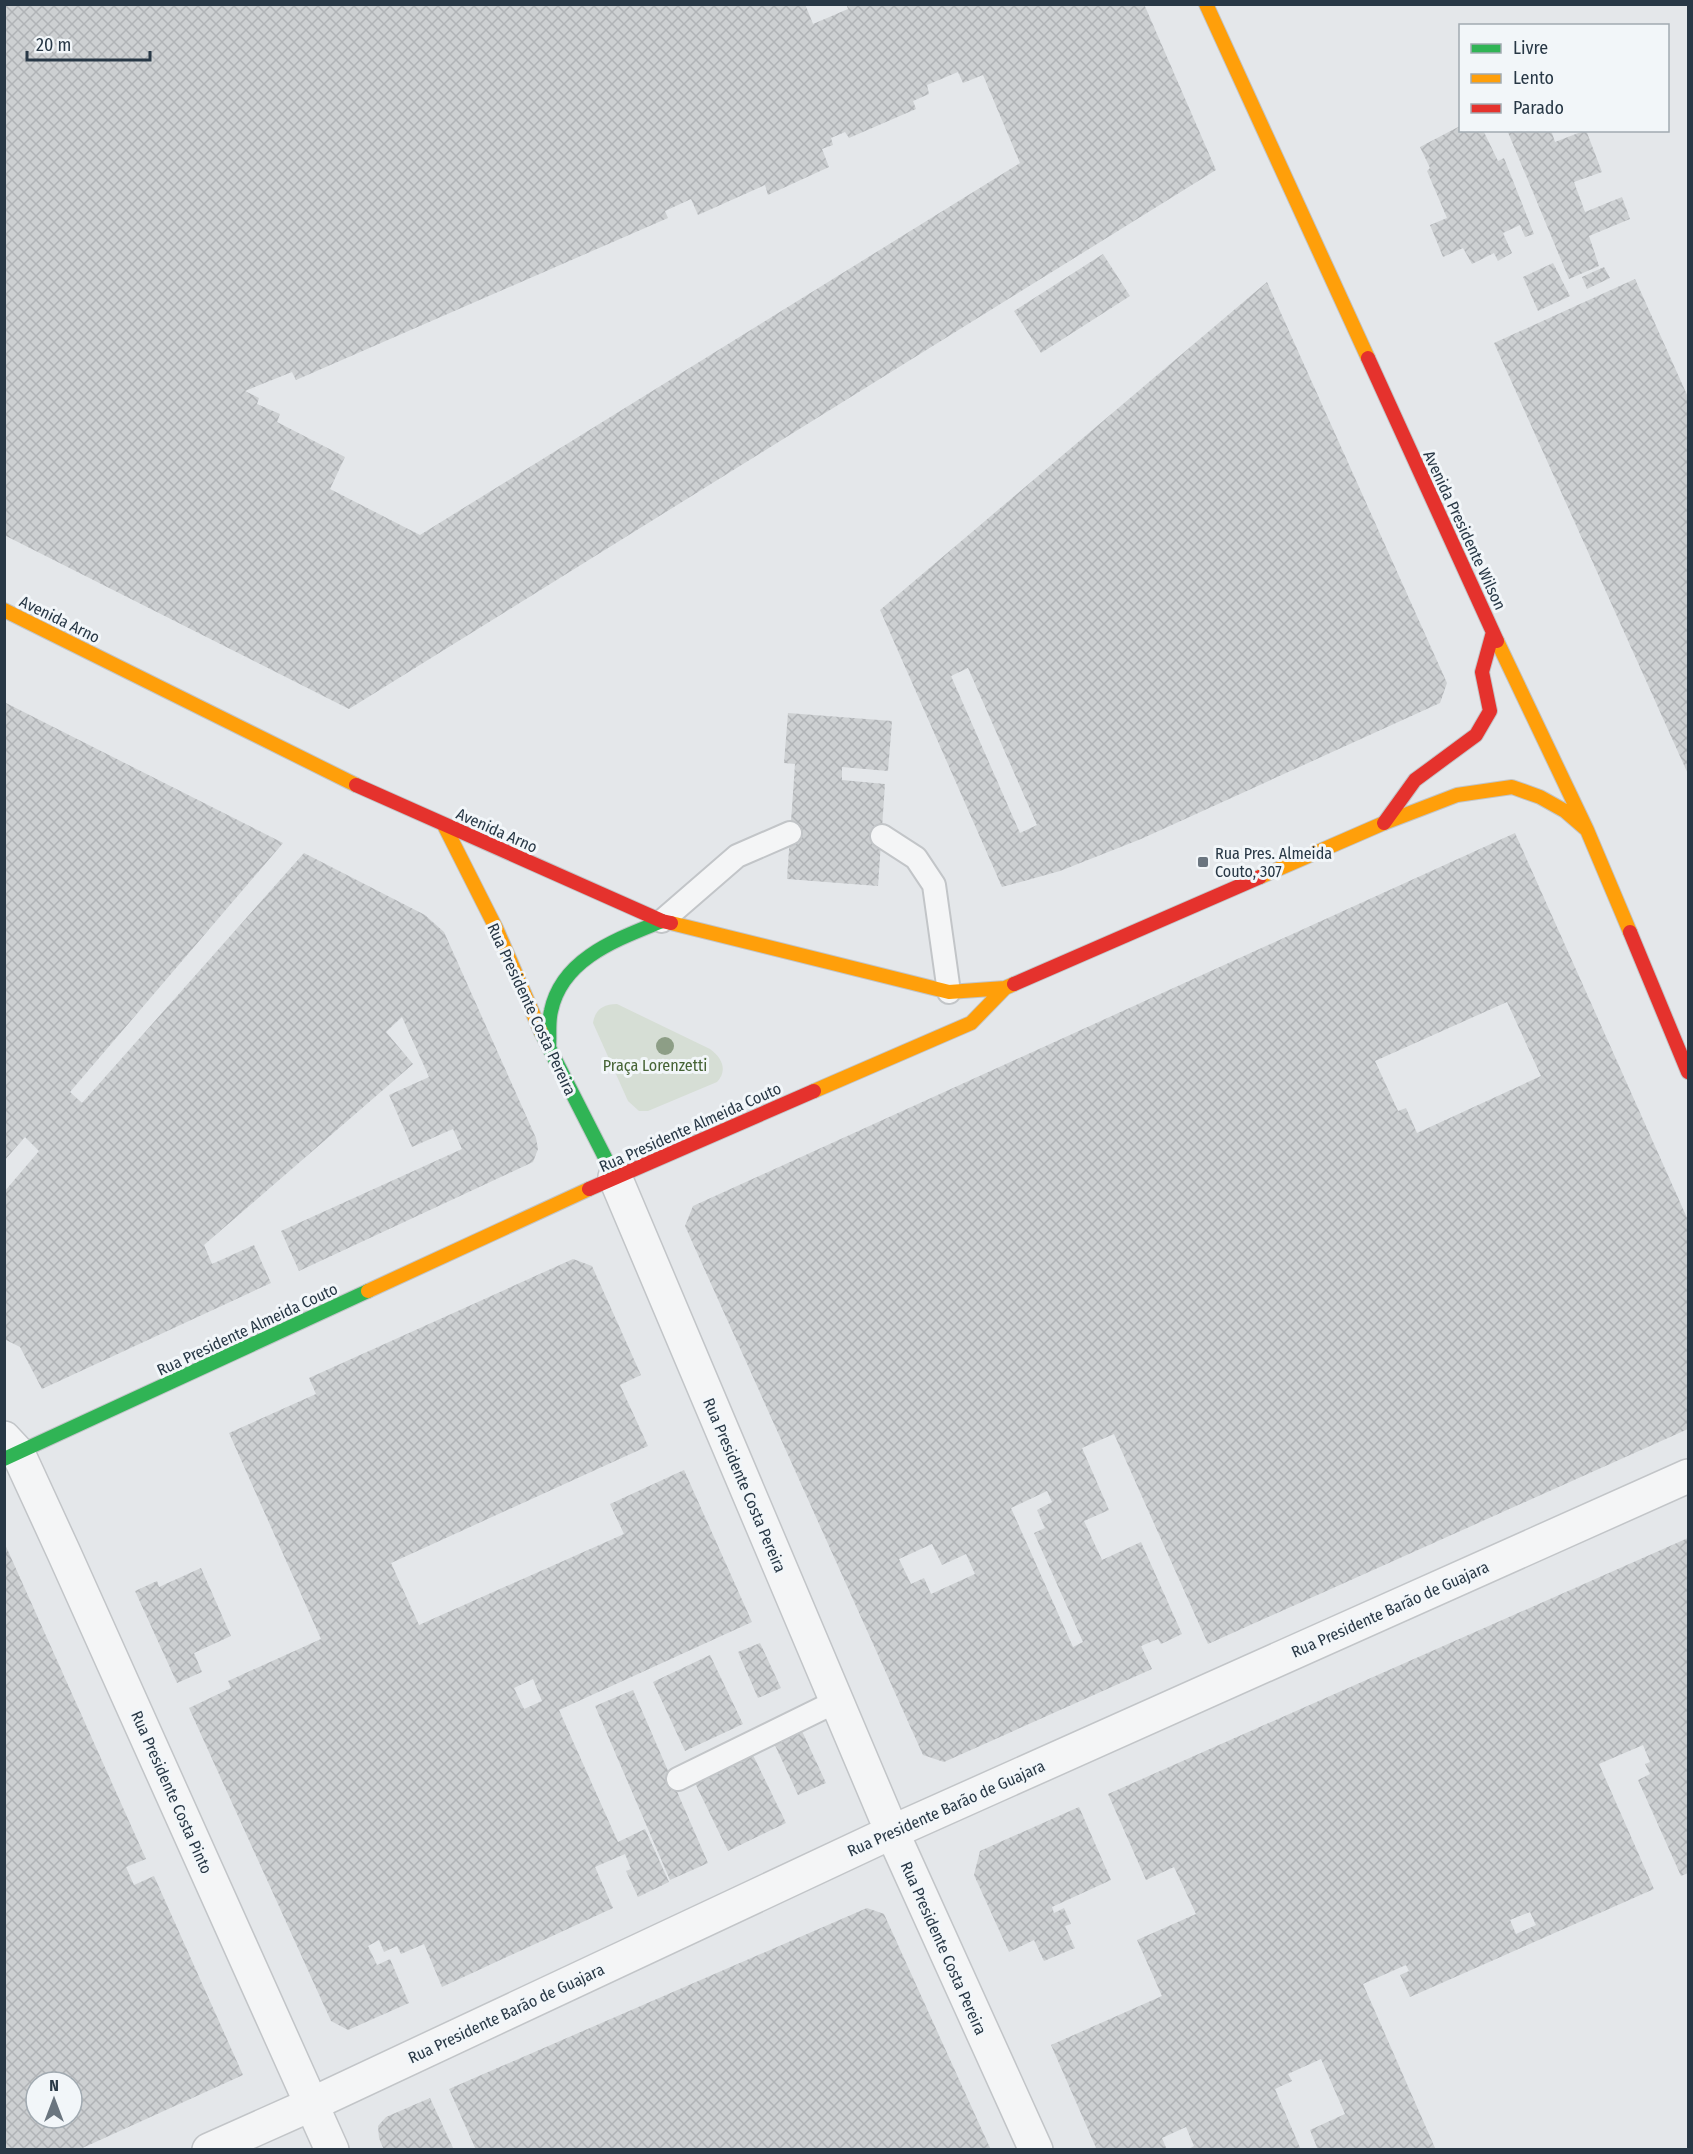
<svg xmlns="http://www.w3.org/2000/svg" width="1693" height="2154" font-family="'Fira Sans Condensed',sans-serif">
	<defs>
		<pattern id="building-cross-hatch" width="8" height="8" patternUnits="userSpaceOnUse" patternTransform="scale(1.5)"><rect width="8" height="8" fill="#cdd0d2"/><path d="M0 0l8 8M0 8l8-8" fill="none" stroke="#b0b3b6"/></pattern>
	</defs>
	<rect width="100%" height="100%" fill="#e4e7ea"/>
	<!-- park -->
	<path fill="#d6ded5" d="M617 1004 710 1049C722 1058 728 1070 717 1082L648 1111H639L628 1101 593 1023C595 1009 604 1004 617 1004Z"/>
	<!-- building -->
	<path fill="url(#building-cross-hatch)" fill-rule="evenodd" d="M4 4H805L813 24 848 9 846 4H1144L1216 170 349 709 4 535ZM958 72 963 83 983 75 1020 163 420 535 330 489 345 457 277 422 280 414 257 404 259 398 245 391 292 372 296 380 668 218 665 211 691 199 698 215 765 185 768 195 829 167 822 149 833 145 831 138 845 132 849 138 916 109 913 101 929 94 927 85Z
		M1460 126V130H1486L1484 132 1498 161 1504 158 1534 234 1525 237 1520 225 1503 233 1512 253 1498 261 1494 253 1472 264 1463 248 1443 257 1430 225 1447 218 1427 171 1430 168 1420 147Z
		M1507 130H1551L1555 142 1586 130 1602 172 1574 182 1585 212 1622 197 1630 219 1589 236 1599 266 1569 279Z
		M1103 254 1130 296 1041 353 1014 311Z
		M1553 263 1570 296 1538 311 1523 277Z
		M1604 267 1610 278 1587 289 1582 277Z
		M1635 279 1688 397V774L1494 343Z
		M1267 282 1447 683 1440 703 1141 839 1060 871 1002 887 880 610ZM968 668 1037 825 1020 833 951 676Z
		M4 702 283 843 70 1092 82 1103 304 853 425 915 444 932 536 1138 538 1149 533 1162 299 1271 281 1231 462 1149 453 1129 412 1147 389 1095 429 1077 402 1017 386 1032 413 1064 204 1245 212 1264 254 1245 271 1283 42 1389 20 1347 4 1339V1192L39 1151 25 1137 4 1161Z
		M788 713 892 721 888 771 842 767V780L885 784 878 886 787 879 795 764 784 763Z
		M1515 833 1688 1220V1429L1208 1644 1114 1434 1082 1448 1109 1510 1084 1521 1102 1560 1141 1542 1182 1634 1161 1644 1158 1639 1141 1646 1152 1669 944 1762 923 1755 685 1226 693 1206ZM1507 1002 1541 1076 1417 1133 1406 1108 1398 1111 1375 1061ZM1047 1491 1052 1502 1037 1510 1045 1528 1034 1533 1083 1642 1073 1647 1011 1508ZM932 1544 942 1565 966 1554 975 1574 931 1594 924 1578 911 1584 899 1559Z
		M573 1259 592 1266 641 1375 620 1385 648 1446 391 1563 419 1625 624 1534 610 1504 684 1470 752 1622 559 1710 618 1842 645 1829 669 1882 638 1897 626 1871 631 1869 625 1854 595 1867 613 1908 442 1987 424 1944 401 1954 397 1946 384 1952 379 1940 368 1946 377 1965 390 1959 409 2003 348 2030 331 2021 189 1708 231 1688 228 1681 321 1639 229 1433 316 1394 309 1378ZM533 1679 542 1701 524 1709 514 1688Z
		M1688 1538V1873L1681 1876 1638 1780 1650 1774 1645 1764 1650 1762 1643 1745 1599 1764 1654 1889 1410 1997 1400 1975 1409 1971 1406 1965 1363 1984 1436 2150H1318L1310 2130 1345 2114 1321 2059 1288 2074 1292 2081 1275 2089 1301 2150H1187L1194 2146 1186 2127 1162 2138 1167 2150H1097L1051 2045 1162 1996 1137 1940 1196 1914 1174 1867 1146 1880 1108 1794ZM1530 1912 1536 1925 1516 1934 1510 1920Z
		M4 1542 146 1859 126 1867 134 1885 154 1876 243 2075 78 2150H4ZM36 2082H72V2118H36Z
		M201 1568 231 1636 194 1653 202 1672 177 1683 135 1591 157 1581 159 1587Z
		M760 1643 781 1688 758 1698 738 1652Z
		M710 1655 743 1724 685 1751 653 1682Z
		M633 1690 708 1863 670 1880 595 1706Z
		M801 1729 826 1783 798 1795 773 1741Z
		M751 1751 786 1823 728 1851 693 1779Z
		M1079 1807 1111 1880 1052 1907 1054 1913 1064 1908 1071 1924 1065 1926 1075 1948 1044 1961 1034 1940 1009 1952 974 1875 980 1851Z
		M867 1908 884 1914 991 2150H476L449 2089Z
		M430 2098 454 2150H384L379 2138 378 2126 386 2117Z"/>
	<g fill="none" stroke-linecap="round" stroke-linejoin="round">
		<defs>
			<path id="lane" d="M882 836 916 858 934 885 949 992
				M662 921 737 856 790 833
				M678 1779 837 1701"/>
			<path id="street" d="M615 1177 892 1832 1036 2150
				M4 1438 18 1453 64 1553 332 2150
				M209 2150 312 2104 892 1832 1688 1476"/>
			<path id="fast" d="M541 1032 615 1177
				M549 1048C550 1036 548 1023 551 1011 562 958 618 939 662 921
				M4 1459 368 1291"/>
			<path id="slow" d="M1206 4 1368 358
				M4 610 356 785
				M1497 641 1587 830 1630 932
				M444 825 496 928 541 1032
				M1260 877 1384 823 1457 795 1512 787 1540 797 1565 811 1587 830
				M671 923 949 992 1005 988
				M814 1091 971 1023 1005 988 1014 984
				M368 1291 589 1189"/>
			<path id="jam" d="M1368 358 1497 641
				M356 785 662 921 671 923
				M1384 823 1415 780 1476 735 1490 711 1482 672 1493 632
				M1630 932 1688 1072
				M1014 984 1260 877
				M589 1189 814 1091"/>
		</defs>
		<!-- lane casing -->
		<use href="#lane" stroke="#c2c5c8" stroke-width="26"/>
		<!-- street casing -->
		<use href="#street" stroke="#c2c5c8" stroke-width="36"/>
		<!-- fast casing -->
		<use href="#fast" stroke="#c2c5c8" stroke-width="16"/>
		<!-- slow casing -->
		<use href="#slow" stroke="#c2c5c8" stroke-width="16"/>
		<!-- jam casing -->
		<use href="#jam" stroke="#c2c5c8" stroke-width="16"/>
		<!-- lane -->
		<use href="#lane" stroke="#f4f5f6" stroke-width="22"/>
		<!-- street -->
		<use href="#street" stroke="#f4f5f6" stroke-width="33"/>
		<!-- fast -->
		<use href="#fast" stroke="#30b455" stroke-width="14"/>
		<!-- slow -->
		<use href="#slow" stroke="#ff9f0a" stroke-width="14"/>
		<!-- jam -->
		<use href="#jam" stroke="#e5322d" stroke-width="14"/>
	</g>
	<!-- trees -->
	<circle fill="#8d9e86" cx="665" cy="1046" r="9"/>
	<!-- markers -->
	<rect fill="#6a757f" stroke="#f2f6f9" stroke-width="2" x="1197" y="856" width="12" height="12" rx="3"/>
	<g text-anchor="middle" stroke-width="6" stroke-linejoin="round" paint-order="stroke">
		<!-- street labels -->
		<g font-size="16" fill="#283846" stroke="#f2f6f9">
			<text transform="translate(1465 530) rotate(65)" y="6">Avenida Presidente Wilson</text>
			<text transform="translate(60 619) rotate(26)" y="6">Avenida Arno</text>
			<text transform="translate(497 830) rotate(24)" y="6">Avenida Arno</text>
			<text transform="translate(532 1009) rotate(65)" y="6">Rua Presidente Costa Pereira</text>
			<text transform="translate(690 1127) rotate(-24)" y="6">Rua Presidente Almeida Couto</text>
			<text transform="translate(247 1329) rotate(-25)" y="6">Rua Presidente Almeida Couto</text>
			<text transform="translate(745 1485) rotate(67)" y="6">Rua Presidente Costa Pereira</text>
			<text transform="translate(1390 1609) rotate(-24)" y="6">Rua Presidente Barão de Guajara</text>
			<text transform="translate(172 1792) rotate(66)" y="6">Rua Presidente Costa Pinto</text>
			<text transform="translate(946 1808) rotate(-24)" y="6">Rua Presidente Barão de Guajara</text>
			<text transform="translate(944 1948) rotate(66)" y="6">Rua Presidente Costa Pereira</text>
			<text transform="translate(506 2013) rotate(-25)" y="6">Rua Presidente Barão de Guajara</text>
		</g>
		<!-- poi labels -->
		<g font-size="16" fill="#283846" stroke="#f2f6f9" text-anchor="start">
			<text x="1215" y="859">Rua Pres. Almeida<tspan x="1215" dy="18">Couto, 307</tspan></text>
		</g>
		<!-- park labels -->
		<g font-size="16" fill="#456334" stroke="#f2f6f9">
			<text x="655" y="1071">Praça Lorenzetti</text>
		</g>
	</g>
	<!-- border -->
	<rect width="1693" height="2154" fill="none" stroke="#283846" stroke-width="12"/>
	<!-- legend -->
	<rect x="1459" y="24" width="210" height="108" fill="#f2f6f9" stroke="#a1aab1" stroke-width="1.5"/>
	<rect x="1471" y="44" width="30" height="9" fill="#30b455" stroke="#a1aab1" stroke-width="1.5"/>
	<text x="1513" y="54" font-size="18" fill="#283846">Livre</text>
	<rect x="1471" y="74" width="30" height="9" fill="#ff9f0a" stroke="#a1aab1" stroke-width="1.5"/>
	<text x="1513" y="84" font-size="18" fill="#283846">Lento</text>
	<rect x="1471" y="104" width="30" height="9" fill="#e5322d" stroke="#a1aab1" stroke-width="1.5"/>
	<text x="1513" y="114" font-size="18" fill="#283846">Parado</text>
	<!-- north arrow -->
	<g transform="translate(54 2100)"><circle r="28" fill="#f2f6f9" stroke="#a1aab1" stroke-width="1.5"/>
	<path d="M0-4.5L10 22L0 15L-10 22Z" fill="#6a757f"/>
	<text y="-9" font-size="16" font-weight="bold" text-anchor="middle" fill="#283846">N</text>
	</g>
	<!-- scale -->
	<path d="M27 51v9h123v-9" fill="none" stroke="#283846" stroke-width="3"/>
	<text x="36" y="51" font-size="18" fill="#283846" stroke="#f2f6f9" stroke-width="4.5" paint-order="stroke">20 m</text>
</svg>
